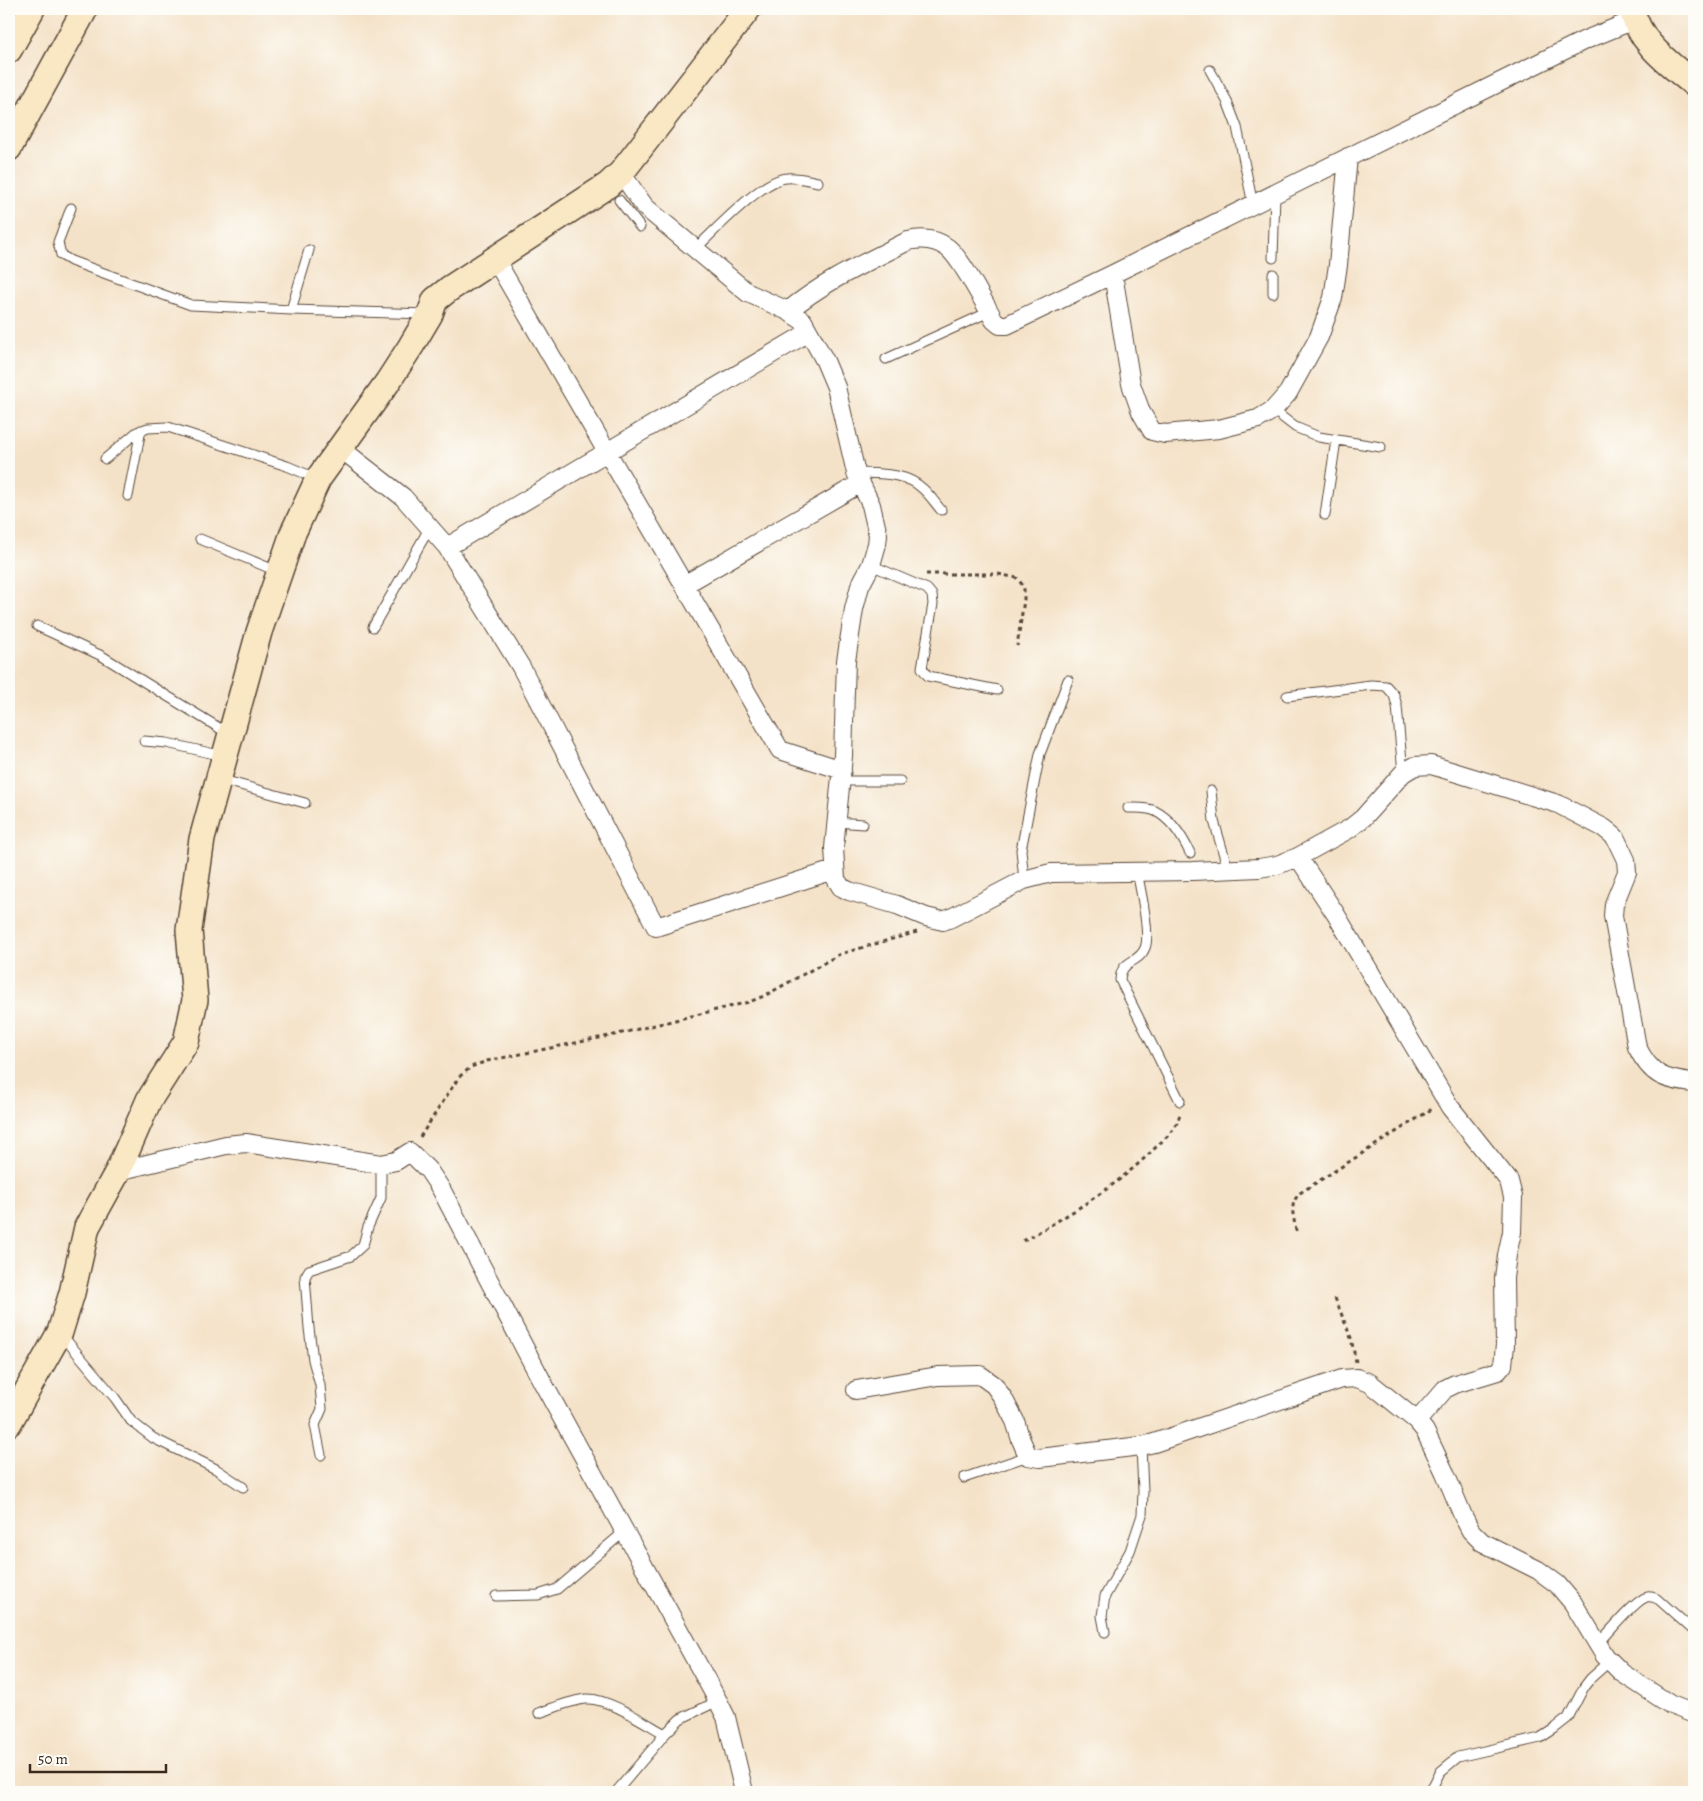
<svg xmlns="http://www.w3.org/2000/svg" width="1703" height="1801" font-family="Alegreya,serif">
	<rect width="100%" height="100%" fill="#fdfcf7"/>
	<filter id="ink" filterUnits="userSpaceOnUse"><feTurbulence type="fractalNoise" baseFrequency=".02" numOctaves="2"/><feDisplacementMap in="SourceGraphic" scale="10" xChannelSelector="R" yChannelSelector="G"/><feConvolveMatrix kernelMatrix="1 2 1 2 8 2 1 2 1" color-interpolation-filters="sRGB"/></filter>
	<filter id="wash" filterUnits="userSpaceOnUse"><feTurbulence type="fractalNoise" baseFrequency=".0096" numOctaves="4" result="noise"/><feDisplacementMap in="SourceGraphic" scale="20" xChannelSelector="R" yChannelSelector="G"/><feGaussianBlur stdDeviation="1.12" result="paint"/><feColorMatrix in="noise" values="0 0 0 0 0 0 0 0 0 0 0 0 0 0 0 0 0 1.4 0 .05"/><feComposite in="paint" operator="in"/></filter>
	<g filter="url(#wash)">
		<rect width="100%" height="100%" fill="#f4e2c8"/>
	</g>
	<g filter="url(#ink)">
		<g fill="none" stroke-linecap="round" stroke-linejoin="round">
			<defs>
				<path id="lane" d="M1210 70 1227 101 1237 127 1253 205
					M619 200 640 227
					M71 208 58 242 61 255 71 261 191 305 291 310 428 314
					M695 249C714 232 762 179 787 178 797 177 808 180 818 182
					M1273 258 1275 194
					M1273 274V293
					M291 310 309 250
					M886 359 989 312
					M1273 410 1295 427 1319 437 1381 447
					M105 459 137 432 148 428 168 427 287 466 318 479
					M856 473C879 474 906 472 923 489 930 495 935 503 941 510
					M128 496 141 430
					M1325 515 1336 440
					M200 539 279 572
					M871 565 927 589 932 595 933 604 922 668 928 676 997 690
					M37 626 102 656 229 734
					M373 627 430 527
					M1287 696 1371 685 1386 686 1394 695 1397 706 1403 773
					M144 741 167 743 223 756
					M219 779 305 803
					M841 781H900
					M1211 791 1214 821 1228 869
					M1128 808C1137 808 1147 807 1155 811 1171 819 1183 838 1190 853
					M837 822 863 824
					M1137 871C1140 888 1151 934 1145 948 1139 964 1121 959 1120 980L1180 1101
					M1024 880 1021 850 1040 754 1068 680
					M61 1334 115 1398 131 1421 153 1438 216 1469 243 1487
					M321 1455 315 1425 322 1409 320 1385 313 1360 309 1328 305 1277 309 1270 351 1256 363 1245 368 1227 381 1198V1164
					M964 1478 1028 1456
					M496 1596 538 1595 557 1589 625 1531
					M1105 1632 1102 1616 1105 1596 1130 1551 1142 1515 1143 1491 1141 1446
					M1598 1644C1608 1634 1635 1600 1647 1597 1651 1596 1655 1598 1658 1599L1694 1631
					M539 1713C554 1708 571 1700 587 1699 608 1698 647 1724 665 1734
					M616 1792 665 1734 680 1719 718 1701
					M1430 1792 1440 1772 1458 1757 1540 1738 1554 1729 1568 1718 1584 1687 1591 1678 1609 1662"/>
				<path id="street" d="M621 173 645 207 748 293 788 311 803 321 825 361 836 387 856 473 871 505 878 535 877 544 871 565 860 586 854 609 846 661 843 756 834 848 836 879 841 887 849 891 897 905 926 917 943 921 951 918 1024 880 1051 873 1193 871 1259 868 1277 865 1298 857 1349 829 1363 818 1403 773 1415 766 1431 765 1558 804 1604 828 1615 837 1626 860 1627 872 1614 904 1613 916 1637 1047C1651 1075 1663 1080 1694 1083
					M495 259 780 750 842 770
					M1113 274 1131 384 1141 412 1152 431 1165 434 1219 429 1258 419 1273 410 1288 393 1319 337 1333 298 1338 265 1348 157
					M788 311C824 281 867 262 908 241 921 238 936 239 948 248 963 261 983 301 994 320L1000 325H1007L1113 274 1583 41 1634 20
					M340 448 403 497 447 547 521 667 656 927 834 870
					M447 547 809 332
					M684 585 861 483
					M1298 857 1335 913 1450 1107 1509 1181 1513 1197 1512 1232 1507 1255 1504 1278 1505 1345 1503 1365 1498 1371 1455 1384 1445 1389 1417 1421
					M118 1171 226 1145 246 1143 381 1164 396 1161 410 1152 429 1171 441 1189 544 1385 718 1701 726 1717 744 1792
					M856 1390 938 1376 980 1375 994 1385 1003 1398 1015 1421 1021 1440 1028 1456 1040 1458 1141 1446 1154 1443 1342 1379 1357 1378 1370 1383 1417 1421 1425 1431 1445 1473 1463 1516 1471 1531 1482 1542 1538 1570 1557 1584 1573 1603 1605 1656 1622 1673 1671 1705 1694 1714"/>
				<path id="secondary" d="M1632 9C1638 42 1670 64 1694 84
					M9 50 32 9
					M9 148 85 9
					M9 1423 60 1332 72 1293 87 1227 118 1171 149 1100 186 1042 195 1000 189 930 202 839 259 632 293 533 318 479 387 383 411 346 430 314 435 300 449 289 608 185 621 173 748 9"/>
			</defs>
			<!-- lane casing -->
			<use href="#lane" stroke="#574638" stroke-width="11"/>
			<!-- street casing -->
			<use href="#street" stroke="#574638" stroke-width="20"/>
			<!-- secondary casing -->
			<use href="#secondary" stroke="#574638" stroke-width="28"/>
			<!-- path -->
			<path stroke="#574638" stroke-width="3" stroke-dasharray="4 4" stroke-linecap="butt" d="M926 574H998L1017 578 1024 587V600L1017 646
				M420 1137 459 1077 471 1067 487 1061 614 1035 749 1002 764 996 840 954 917 932
				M1296 1231C1294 1216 1288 1205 1300 1193L1432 1109
				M1023 1241C1072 1213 1118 1186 1157 1146 1167 1137 1179 1126 1180 1112
				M1335 1298 1351 1338 1356 1362"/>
			<!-- lane -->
			<use href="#lane" stroke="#fff" stroke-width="9"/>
			<!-- street -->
			<use href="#street" stroke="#fff" stroke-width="18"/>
			<!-- secondary -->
			<use href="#secondary" stroke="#fae7c3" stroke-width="25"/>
		</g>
	</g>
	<!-- margin -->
	<rect width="1703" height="1801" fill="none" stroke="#fdfcf7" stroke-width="30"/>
	<!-- scale -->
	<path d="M30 1764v8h136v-8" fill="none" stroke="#3b2a1e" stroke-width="2.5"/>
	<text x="38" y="1764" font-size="15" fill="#3b2a1e" stroke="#fdfcf7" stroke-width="4" paint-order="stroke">50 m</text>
</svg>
